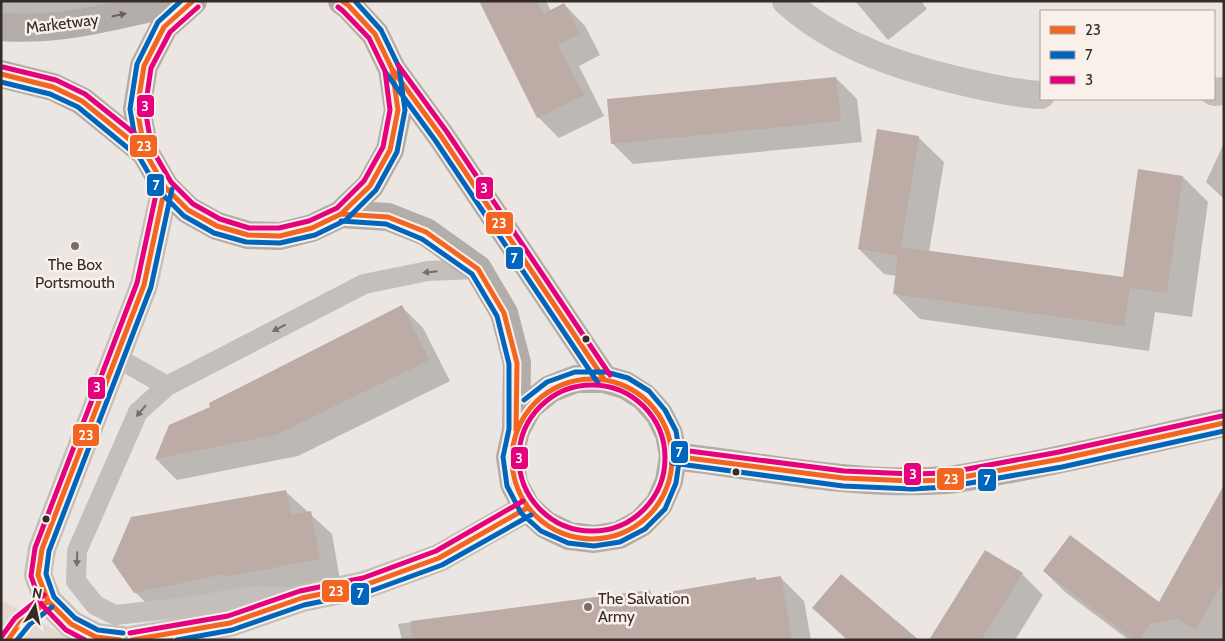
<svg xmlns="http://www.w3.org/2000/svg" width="1225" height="641" font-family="Cabin,sans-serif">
	<rect width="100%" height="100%" fill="#ebe6e2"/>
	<!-- plaza -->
	<path fill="#e4d9d0" d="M1 600 29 615 72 640H1Z"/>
	<!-- shadow -->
	<path fill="#0003" d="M1 1H152L1 19Z
		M480 1H546L551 11 564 4 585 26 600 55 579 66 604 116 559 138 538 117Z
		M855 1H921L927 9 888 40Z
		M836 78 857 99 862 142 633 164 612 143Z
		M918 137 944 162 929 252 1125 279 1183 177 1208 202 1192 317 1155 312 1149 351 920 319 894 293 897 276 884 274 859 249Z
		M1224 143V199L1206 182Z
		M402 307 423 328 450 381 298 456 177 480 156 459 211 408Z
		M285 491 332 534 340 580 156 613 135 592Z
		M1224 513V640H1129L1065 592 1044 571 1159 604Z
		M1022 574 1043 595 1015 640H930Z
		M780 577 804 601 811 640H402L398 624 649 591 654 596 755 578 758 581Z
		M813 608 917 640H847Z"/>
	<!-- building -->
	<path fill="#bdaba6" d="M479 1H537L543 14 564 3 580 34 558 45 584 95 537 118Z
		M836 77 841 121 611 144 607 99Z
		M877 129 919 136 901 247 1123 277 1138 169 1183 176 1167 293 1130 288 1124 326 893 294 898 256 858 249Z
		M402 305 429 360 276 435 155 459 169 425 210 407 209 403Z
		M1224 485V580L1196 630 1177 619 1150 624 1138 640H1134L1043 571 1070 535 1159 602Z
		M286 490 291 515 311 511 320 559 224 577V574L134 593 112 561 131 517Z
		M985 550 1023 573 981 640H929Z
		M841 574 919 640H849L812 608Z
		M781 576 792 640H412L411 621 650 590 651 595 756 577V580Z"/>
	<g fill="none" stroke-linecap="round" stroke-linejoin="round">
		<!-- service -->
		<path stroke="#c4bfbb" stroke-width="20" d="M116 357 167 386
			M290 597 259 596 227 600 196 606 115 615 95 605 76 581 77 551 138 412 167 386 364 284 428 271 478 269
			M8 640C17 623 32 612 48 601"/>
		<!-- minor -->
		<path stroke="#c4bfbb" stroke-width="28" d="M786 1C838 48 906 69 973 84 996 89 1018 94 1041 95
			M1214 92 1224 91
			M122 640 96 637 71 624 48 601 38 575 42 549 144 285 165 187
			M131 640 230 623 302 598 365 585 439 558 527 508"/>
		<!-- primary -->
		<path stroke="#b3adaa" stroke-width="28" d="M193 1 164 27 144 66 137 109 145 152 165 187 188 210 217 226 248 235 280 236 312 228 341 214 370 186 390 150 398 110 392 69 375 34 348 5 342 1
			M1 27C62 32 122 14 181 1
			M394 72 441 136 604 379
			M1 74 53 87 82 101 145 152
			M341 214 388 217 426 232 478 269 504 313 517 363 516 430 510 457 514 484 527 508 546 525 569 536 594 539 619 535 641 523 659 504 669 481 673 456 669 434 659 414 644 397 625 385 604 379H576L550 389 529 406 516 430
			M673 456C763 466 854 487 947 480 966 478 986 473 1006 470 1079 457 1151 439 1224 423"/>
		<defs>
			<path id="bus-1" d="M193 1 164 27 144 66 137 109 145 152 165 187 188 210 217 226 248 235 280 236 312 228 341 214 370 186 390 150 398 110 392 69 375 34 348 5 342 1
				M392 69 441 136 604 379
				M1 74 53 87 82 101 145 152
				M341 214 388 217 426 232 478 269 504 313 517 363 516 430
				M512 459a80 80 0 1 1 160 0a80 80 0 1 1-160 0Z
				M673 456 843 478 912 481 947 480 1061 459 1224 423
				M8 640 20 623 48 601
				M120 640 96 637 71 624 48 601 38 575 42 549 144 285 165 187
				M132 640 230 623 302 598 365 585 439 558 527 508"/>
			<path id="bus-2" d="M181 1 158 22 137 64 130 109 138 155 159 191 184 216 214 233 246 242 280 243 315 235 346 220 376 190 397 152 405 110 399 67 381 30 355 1
				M386 73 435 140 598 383
				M1 82 50 94 78 107 140 158
				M341 221 386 224 422 239 472 274 497 316 509 364V429L503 457 507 486 521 513 541 531 568 543 594 546 620 542 645 529 665 509 676 483 680 455 676 431 665 410 649 391 628 378 606 372H575L547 382 524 400
				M672 463 843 486 912 489 947 487 1062 467 1224 431
				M123 633 98 630 75 618 54 597 46 574 49 551 151 287 172 189
				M17 640 30 624 52 607
				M177 640 232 630 304 605 368 592 442 565 531 515"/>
			<path id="bus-3" d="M198 7 170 32 151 68 145 109 152 149 171 182 193 204 220 219 249 228H279L309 221 337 208 364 181 383 147 390 110 385 71 369 38 343 11 338 7
				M398 65 447 132 610 375
				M3 67 56 80 85 94 150 146
				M519 458a73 73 0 1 1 146 0a73 73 0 1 1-146 0Z
				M674 449 844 471 912 474 946 473 1059 452 1222 416
				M130 633 228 616 300 591 363 578 436 551 523 501
				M2 636 15 618 44 595
				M85 640 66 630 41 604 31 576 35 548 137 283 158 185"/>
		</defs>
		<!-- bus-1 casing -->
		<use href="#bus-1" stroke="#f8f0e9" stroke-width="9"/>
		<!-- bus-2 casing -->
		<use href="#bus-2" stroke="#f8f0e9" stroke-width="9"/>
		<!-- bus-3 casing -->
		<use href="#bus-3" stroke="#f8f0e9" stroke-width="9"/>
		<!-- bus-1 -->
		<use href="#bus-1" stroke="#f26522" stroke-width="5"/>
		<!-- bus-2 -->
		<use href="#bus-2" stroke="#0065bd" stroke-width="5"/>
		<!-- bus-3 -->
		<use href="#bus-3" stroke="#e5007d" stroke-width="5"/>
	</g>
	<!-- one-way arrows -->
	<defs><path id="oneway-solid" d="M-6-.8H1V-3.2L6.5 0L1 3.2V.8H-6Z" transform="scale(1.25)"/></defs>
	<use fill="#67605d" href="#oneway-solid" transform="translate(119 15) rotate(-12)"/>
	<g fill="#756e6b">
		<use href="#oneway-solid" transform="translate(430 272) rotate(174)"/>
		<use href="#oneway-solid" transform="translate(279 328) rotate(153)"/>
		<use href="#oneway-solid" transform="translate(141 411) rotate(130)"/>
		<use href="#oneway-solid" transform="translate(77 559) rotate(92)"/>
	</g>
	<!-- markers -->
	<g fill="#756d6a" stroke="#f8f0e9" stroke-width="2">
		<circle cx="75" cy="246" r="5"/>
		<circle cx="588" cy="607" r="5"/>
	</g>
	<g fill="#352c29" stroke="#f8f0e9" stroke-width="2">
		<circle cx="586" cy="339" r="4.5"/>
		<circle cx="736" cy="472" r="4.5"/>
		<circle cx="46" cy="519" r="4.5"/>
	</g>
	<g text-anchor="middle" stroke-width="5" stroke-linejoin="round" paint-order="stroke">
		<!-- street labels -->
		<g font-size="16" fill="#352c29" stroke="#f8f0e9">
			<text transform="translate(62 23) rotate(-7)" y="6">Marketway</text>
		</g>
		<!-- poi labels -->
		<g font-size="16" fill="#352c29" stroke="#f8f0e9">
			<text x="75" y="270">The Box<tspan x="75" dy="18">Portsmouth</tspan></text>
			<text x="598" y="604" text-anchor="start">The Salvation<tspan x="598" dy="18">Army</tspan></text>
		</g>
	</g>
	<g stroke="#f8f0e9" stroke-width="2">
		<rect x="136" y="94" width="19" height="24" rx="5" fill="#e5007d"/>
		<rect x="129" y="134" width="29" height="24" rx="5" fill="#f26522"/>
		<rect x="146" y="173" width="19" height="24" rx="5" fill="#0065bd"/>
		<rect x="475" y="176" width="19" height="24" rx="5" fill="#e5007d"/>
		<rect x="485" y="211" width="29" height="24" rx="5" fill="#f26522"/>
		<rect x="505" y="246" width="19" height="24" rx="5" fill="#0065bd"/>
		<rect x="87" y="376" width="19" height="24" rx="5" fill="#e5007d"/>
		<rect x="72" y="423" width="28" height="24" rx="5" fill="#f26522"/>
		<rect x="670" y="440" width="19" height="24" rx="5" fill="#0065bd"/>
		<rect x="510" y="446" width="19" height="24" rx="5" fill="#e5007d"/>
		<rect x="903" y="462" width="19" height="24" rx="5" fill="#e5007d"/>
		<rect x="936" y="467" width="29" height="24" rx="5" fill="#f26522"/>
		<rect x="977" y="468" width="20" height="24" rx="5" fill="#0065bd"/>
		<rect x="321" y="579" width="29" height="24" rx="5" fill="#f26522"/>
		<rect x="350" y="582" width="20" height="24" rx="5" fill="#0065bd"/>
	</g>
	<g font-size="14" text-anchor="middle" font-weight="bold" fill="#fff">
		<text x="145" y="111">3</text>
		<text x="144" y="151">23</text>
		<text x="156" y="190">7</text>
		<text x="484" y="193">3</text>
		<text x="499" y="228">23</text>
		<text x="514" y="263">7</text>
		<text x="97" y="392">3</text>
		<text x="86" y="440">23</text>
		<text x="679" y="457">7</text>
		<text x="519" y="463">3</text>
		<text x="913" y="479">3</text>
		<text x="951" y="484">23</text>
		<text x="987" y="485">7</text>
		<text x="336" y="596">23</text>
		<text x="360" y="598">7</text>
	</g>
	<!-- border -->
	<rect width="1225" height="641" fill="none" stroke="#352c29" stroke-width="5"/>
	<!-- legend -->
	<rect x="1040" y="10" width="175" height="90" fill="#f8f0e9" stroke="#aaa29c"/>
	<rect x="1050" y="26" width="25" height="8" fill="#f26522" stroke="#aaa29c"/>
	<text x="1085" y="35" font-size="15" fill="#352c29">23</text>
	<rect x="1050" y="51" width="25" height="8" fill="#0065bd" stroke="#aaa29c"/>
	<text x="1085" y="60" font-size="15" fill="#352c29">7</text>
	<rect x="1050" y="76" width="25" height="8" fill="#e5007d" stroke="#aaa29c"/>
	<text x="1085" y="85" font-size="15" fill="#352c29">3</text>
	<!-- north arrow -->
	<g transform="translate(35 606) rotate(10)" stroke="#f8f0e9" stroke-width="4" paint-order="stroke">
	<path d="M0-4L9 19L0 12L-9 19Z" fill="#352c29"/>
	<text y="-8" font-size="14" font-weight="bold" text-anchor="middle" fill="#352c29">N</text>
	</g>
</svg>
